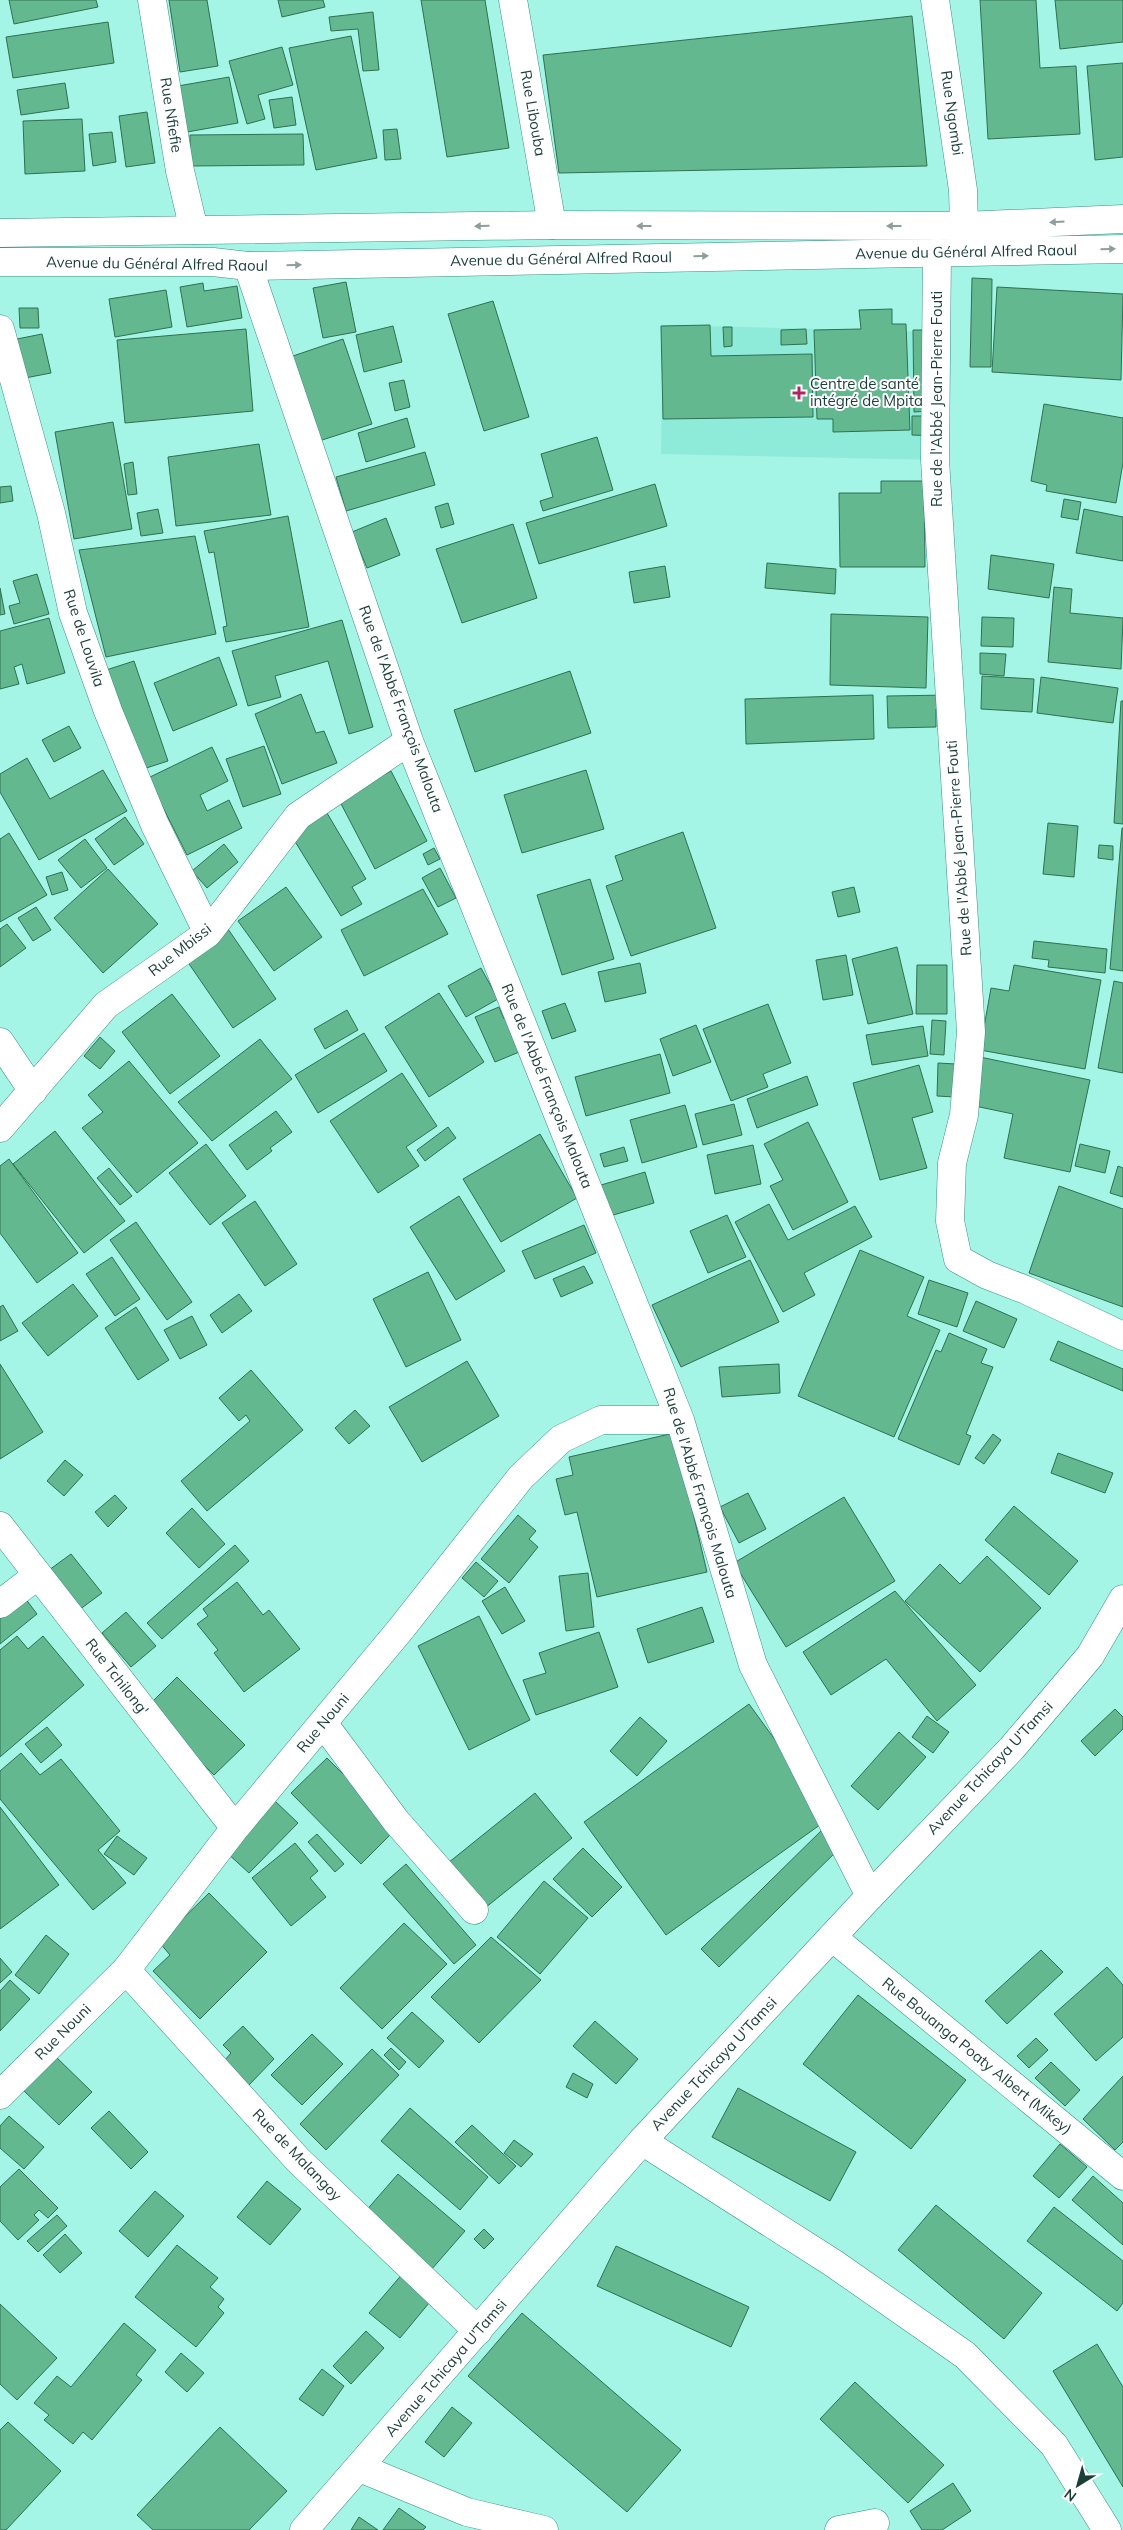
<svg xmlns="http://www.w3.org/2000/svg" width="1123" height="2530" font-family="Mulish,sans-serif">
	<rect width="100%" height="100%" fill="#a4f5e6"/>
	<!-- built -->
	<path fill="#8eebda" d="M663 325 937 332 935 460 661 454Z"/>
	<!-- building -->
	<path fill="#63b88f" stroke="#2f7052" d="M9 0H96L98 7 14 24Z
		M169 0H207L218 66 180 72Z
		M278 0H323L325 7 282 17Z
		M421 0H485L509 148 447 157Z
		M980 0H1036L1040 68 1076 66 1080 134 988 139Z
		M1055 0H1123V42L1060 49Z
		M373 12 379 70 363 71 358 29 331 31 329 17Z
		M912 16 927 166 559 173 543 55Z
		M108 22 114 63 13 78 6 37Z
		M351 36 377 158 316 170 289 48Z
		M282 47 293 85 258 95 265 119 247 124 229 61Z
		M1123 63V157L1095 160 1087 66Z
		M229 77 238 123 187 132 178 86Z
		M65 83 69 108 21 115 17 90Z
		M292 97 296 125 274 128 269 100Z
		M147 112 155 163 126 167 119 116Z
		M82 119 85 171 25 174 23 121Z
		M397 129 401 159 385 160 383 130Z
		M112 132 116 162 93 166 89 134Z
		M303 134 304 165 190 166V135Z
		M972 278 992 279 991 367H970Z
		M346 282 356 332 323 338 313 288Z
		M203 283 204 291 237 286 242 318 187 327 180 287Z
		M997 287 1123 294 1121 380 992 372Z
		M166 290 172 327 115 337 109 299Z
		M493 301 529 417 484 431 448 314Z
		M19 308H38L39 328H20Z
		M892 309V324H906L910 430 833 432V419H817L814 330 861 329 859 310Z
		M710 325 711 356 812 354 813 417 663 419 661 326Z
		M393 326 402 362 364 372 356 335Z
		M723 327H732V346L724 347Z
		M246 329 253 411 125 423 117 340Z
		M806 329 807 344 781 345V330Z
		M913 330H930V411L914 412Z
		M42 334 51 373 25 378 17 339Z
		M343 339 372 424 319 441 290 357Z
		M404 380 410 407 395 411 389 383Z
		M1044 404 1123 418V463L1116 503 1046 491 1047 485 1031 481Z
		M912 416H936V436L912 435Z
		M407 418 415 447 366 462 358 433Z
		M113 422 132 529 74 539 55 432Z
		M597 437 613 490 543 511 540 501 553 497 541 454Z
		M259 444 271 515 176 526 168 457Z
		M425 452 435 485 346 511 336 477Z
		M133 462 137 494 128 495 124 464Z
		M881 481H924L925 567H840L839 493H881Z
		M655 484 667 526 539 564 526 523Z
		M11 486 13 501 0 503V487Z
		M1064 499 1081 502 1078 520 1061 517Z
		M448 503 454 524 441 528 435 507Z
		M158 509 163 533 141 536 137 513Z
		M1084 509 1123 517V561L1076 553Z
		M288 516 309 627 226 642 223 627 227 626 214 552 209 553 204 531Z
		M386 518 400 555 367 568 352 532Z
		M513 524 537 598 462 623 436 549Z
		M195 536 216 634 106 657 79 550Z
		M991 555 1054 564 1049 598 988 589Z
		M767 563 836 569 835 594 765 588Z
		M665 566 670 597 634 603 629 572Z
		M37 574 49 614 14 624 9 606 20 603 13 581Z
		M1054 587 1072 589 1070 613 1123 618 1121 669 1048 662Z
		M0 588 5 614 0 615Z
		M831 614 928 617 926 688 830 685Z
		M982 617 1014 618 1013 647 981 646Z
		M49 618 65 673 27 684 22 664 14 667 19 684 0 689V631Z
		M342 620 373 727 349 734 328 661 275 676 281 697 248 706 232 651Z
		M980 653 1006 654 1004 676 980 674Z
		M219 657 237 705 173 731 154 683Z
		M134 661 168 761 137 771 103 671Z
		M570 671 591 733 475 772 454 710Z
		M982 676 1034 679 1032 712 981 709Z
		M1041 677 1118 688 1113 723 1037 713Z
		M301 694 316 733 324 731 337 763 282 784 255 714Z
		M873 695 874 739 746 744 745 699Z
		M950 695V709H936V727L888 728 887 696Z
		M1121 701H1123V824L1114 823Z
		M69 726 81 748 54 762 42 740Z
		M264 746 281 794 243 807 226 759Z
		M212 747 228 781 200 795 207 811 229 800 242 828 187 855 148 778Z
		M27 758 50 799 103 770 127 811 39 860 0 792V774Z
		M586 770 604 829 522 853 504 795Z
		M391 771 427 841 375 869 338 798Z
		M327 813 366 879 352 887 362 904 341 916 291 835Z
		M125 817 144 844 114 865 95 839Z
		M1048 823 1078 826 1074 877 1043 874Z
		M1122 828H1123V971L1110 969Z
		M683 832 716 928 631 956 606 886 623 880 615 856Z
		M9 833 47 895 0 922V839Z
		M85 839 107 868 81 888 58 860Z
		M224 844 238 862 207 888 192 871Z
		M1099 845 1113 846V860L1098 858Z
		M434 848 440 859 428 865 423 854Z
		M440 868 456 898 438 907 422 878Z
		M108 869 158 924 103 973 54 918Z
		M62 872 68 890 52 895 46 877Z
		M590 879 614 959 562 975 537 895Z
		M286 887 322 937 274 971 238 921Z
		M854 887 860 912 838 917 832 892Z
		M423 889 448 934 364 976 341 930Z
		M36 907 51 930 33 941 18 918Z
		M7 924 26 948 0 967V929Z
		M228 929 276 999 233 1028 185 958Z
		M1034 941 1107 949 1105 973 1048 967 1049 960 1032 958Z
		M897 947 913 1014 868 1024 852 959Z
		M846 955 853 995 823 1000 816 960Z
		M640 963 646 993 605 1002 598 972Z
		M917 965H947V1014H916Z
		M1014 965 1101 980 1085 1069 980 1050 991 988 1009 991Z
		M481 968 498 999 466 1017 448 986Z
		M1114 981 1123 983V1073L1098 1068Z
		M439 993 484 1062 429 1097 385 1027Z
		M172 994 220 1056 170 1094 122 1032Z
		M565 1003 576 1031 552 1039 542 1011Z
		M768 1004 791 1063 763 1074 768 1087 731 1101 703 1029Z
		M499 1007 504 1019 515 1015 529 1048 495 1062 475 1017Z
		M347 1010 358 1030 325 1049 314 1029Z
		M932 1020 946 1021 944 1055 930 1054Z
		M696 1025 711 1062 673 1076 660 1039Z
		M923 1026 928 1056 872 1065 866 1035Z
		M364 1033 387 1071 318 1113 295 1075Z
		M100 1037 115 1051 100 1069 84 1056Z
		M260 1039 292 1079 212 1141 178 1102Z
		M660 1054 670 1093 586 1116 575 1077Z
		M980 1057 1090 1080 1070 1172 1004 1158 1013 1114 970 1105Z
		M129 1061 198 1143 137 1193 82 1128 103 1112 88 1095Z
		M938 1063 956 1064 955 1097 937 1096Z
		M919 1065 933 1112 912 1118 927 1168 880 1180 853 1083Z
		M402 1073 437 1126 406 1147 419 1166 378 1193 330 1121Z
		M807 1076 818 1105 757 1128 747 1099Z
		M734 1104 742 1135 703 1145 695 1114Z
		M685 1105 697 1147 642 1163 630 1120Z
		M276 1111 292 1132 270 1148 272 1151 247 1170 229 1145Z
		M808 1122 848 1202 793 1230 770 1186 783 1180 764 1144Z
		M448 1127 456 1138 425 1161 417 1150Z
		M55 1131 125 1221 84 1253 13 1164Z
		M540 1134 577 1198 501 1242 463 1179Z
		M206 1144 246 1196 210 1225 169 1173Z
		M1080 1144 1110 1151 1105 1173 1075 1166Z
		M753 1145 761 1184 715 1194 707 1155Z
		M624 1147 628 1161 604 1167 600 1154Z
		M9 1159 78 1253 37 1283 0 1233V1166Z
		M1118 1166 1123 1168V1197L1110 1193Z
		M109 1168 132 1196 120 1205 97 1178Z
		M645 1172 654 1203 610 1216 601 1185Z
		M1059 1186 1123 1209V1307L1029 1273Z
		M459 1196 505 1271 456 1300 410 1227Z
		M255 1201 297 1264 265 1286 222 1223Z
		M769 1204 788 1240 855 1206 872 1237 804 1273 815 1295 783 1312 735 1222Z
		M727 1215 746 1257 708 1273 690 1231Z
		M136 1222 192 1302 167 1320 110 1240Z
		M584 1225 596 1253 535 1279 522 1251Z
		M860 1250 924 1277 907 1316 940 1330 894 1437 798 1396Z
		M112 1257 140 1299 115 1316 86 1274Z
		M750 1260 779 1322 681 1367 652 1305Z
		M584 1266 593 1283 561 1297 553 1279Z
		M428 1272 461 1340 406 1367 373 1299Z
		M929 1280 968 1293 957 1327 918 1314Z
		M73 1284 98 1316 48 1356 22 1323Z
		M239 1294 252 1311 222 1333 210 1315Z
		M976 1301 1017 1319 1004 1348 963 1331Z
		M3 1305 18 1331 0 1341V1307Z
		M136 1307 169 1360 138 1380 105 1328Z
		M192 1316 207 1345 180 1359 164 1330Z
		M949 1333 987 1349 981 1363 993 1367 966 1434 971 1436 959 1465 898 1439 936 1350 941 1352Z
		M1058 1341 1123 1369V1391L1050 1360Z
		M467 1361 499 1416 422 1462 389 1407Z
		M0 1364 43 1432 0 1459Z
		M779 1364 780 1393 722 1397 719 1367Z
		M251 1370 303 1430 207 1511 181 1481 250 1421 246 1415 239 1421 219 1398Z
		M355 1410 370 1426 349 1444 335 1428Z
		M674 1433 707 1572 597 1597 577 1512 565 1515 556 1479 573 1475 569 1457Z
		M993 1434 1001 1440 984 1464 975 1458Z
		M1058 1453 1113 1473 1105 1493 1051 1473Z
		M65 1460 83 1475 64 1496 47 1481Z
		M748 1493 766 1529 739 1543 720 1507Z
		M115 1495 127 1508 108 1527 95 1512Z
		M844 1497 895 1581 786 1647 734 1563Z
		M1014 1506 1078 1561 1049 1595 985 1540Z
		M192 1508 225 1544 199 1568 166 1533Z
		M518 1515 536 1531 529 1539 538 1547 509 1583 481 1559Z
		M235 1545 249 1561 162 1639 147 1623Z
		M71 1554 102 1593 79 1610 49 1570Z
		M987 1556 1041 1608 980 1672 905 1601 940 1564 960 1584Z
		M476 1562 498 1581 484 1597 462 1578Z
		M588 1573 594 1627 566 1631 559 1576Z
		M237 1582 263 1615 269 1610 300 1649 244 1692 214 1653 218 1650 197 1624 208 1616 203 1609Z
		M505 1587 525 1621 502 1634 482 1601Z
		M895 1591 976 1685 937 1721 886 1659 831 1695 803 1652Z
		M22 1594 37 1614 0 1644V1612Z
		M702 1607 714 1642 648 1663 637 1629Z
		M126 1612 156 1646 131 1667 102 1633Z
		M479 1616 530 1720 469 1750 418 1646Z
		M599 1632 618 1687 536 1715 523 1680 546 1673 539 1653Z
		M17 1636 28 1649 43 1636 84 1685 0 1757V1650Z
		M177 1677 245 1745 214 1775 146 1708Z
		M749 1704 831 1817 666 1935 584 1822Z
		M1115 1709 1123 1717V1729L1095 1756 1081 1741Z
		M927 1716 949 1732 933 1753 912 1737Z
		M640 1717 667 1741 637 1776 610 1751Z
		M47 1727 62 1745 41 1763 25 1744Z
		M899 1732 926 1757 878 1810 851 1786Z
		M21 1753 40 1775 61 1759 120 1831 98 1850 126 1883 93 1910 0 1799V1771Z
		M327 1758 397 1828 361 1864 291 1793Z
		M535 1793 572 1838 485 1908 448 1863Z
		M275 1801 298 1823 249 1873 226 1852Z
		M0 1807 59 1885 0 1929Z
		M825 1827 843 1845 719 1967 701 1949Z
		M317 1834 344 1864 335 1872 308 1842Z
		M117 1836 147 1858 134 1875 104 1854Z
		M295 1843 318 1871 310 1878 326 1897 291 1926 252 1878Z
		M583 1848 622 1887 592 1917 553 1879Z
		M406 1864 476 1945 454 1964 383 1884Z
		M544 1881 588 1918 540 1974 497 1937Z
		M209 1893 267 1952 200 2019 153 1971 170 1955 159 1942Z
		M404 1923 447 1964 382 2029 340 1988Z
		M46 1935 69 1954 39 1994 15 1975Z
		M491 1937 541 1980 479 2043 431 1997Z
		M1041 1950 1063 1972 1007 2024 985 2001Z
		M0 1958 12 1972 0 1983Z
		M1107 1967 1123 1985V2037L1096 2061 1054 2014Z
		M10 1980 30 1999 0 2031V1991Z
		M858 1995 966 2080 911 2149 803 2064Z
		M412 2012 444 2041 419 2068 387 2038Z
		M595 2021 638 2059 616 2084 573 2046Z
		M243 2026 274 2059 249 2085 225 2060 231 2053 223 2045Z
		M312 2034 343 2064 302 2105 271 2075Z
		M1036 2038 1048 2050 1029 2068 1017 2056Z
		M391 2048 406 2062 399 2070 384 2055Z
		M372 2049 399 2075 326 2150 300 2124Z
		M54 2055 92 2092 59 2125 22 2089Z
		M1051 2062 1080 2090 1065 2106 1035 2078Z
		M573 2073 593 2084 587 2098 566 2087Z
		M1123 2076V2142L1115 2150 1083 2119Z
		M738 2088 856 2152 830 2201 712 2137Z
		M410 2108 488 2177 460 2210 381 2141Z
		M109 2111 148 2152 131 2169 91 2128Z
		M9 2116 44 2147 24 2169 0 2148V2126Z
		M472 2125 516 2166 499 2184 455 2142Z
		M514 2140 533 2154 521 2167 504 2153Z
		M1060 2144 1087 2167 1059 2198 1033 2176Z
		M19 2169 58 2208 48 2218 39 2210 34 2215 39 2220 18 2240 0 2221V2187Z
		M398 2174 465 2231 431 2270 364 2213Z
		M1093 2176 1123 2203V2245L1072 2200Z
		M267 2181 301 2209 270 2245 237 2217Z
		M155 2191 184 2216 148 2257 119 2231Z
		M936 2205 1042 2293 1004 2339 898 2250Z
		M1054 2207 1123 2261V2303L1117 2311 1027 2241Z
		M57 2215 67 2226 38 2252 27 2241Z
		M484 2229 494 2239 484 2249 474 2239Z
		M65 2234 82 2253 60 2273 43 2255Z
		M177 2245 218 2278 210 2287 224 2299 218 2307 224 2313 196 2347 135 2297Z
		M616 2246 749 2307 731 2347 597 2286Z
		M404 2272 434 2297 400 2338 369 2313Z
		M0 2304 57 2358 17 2400 0 2384Z
		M522 2313 681 2450 627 2512 468 2376Z
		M124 2323 156 2350 136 2375 142 2380 92 2440 83 2432 73 2444 44 2420 49 2415 34 2403 57 2376 71 2387Z
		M366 2331 384 2348 351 2384 333 2366Z
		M1097 2344 1123 2387V2487L1053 2371Z
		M181 2353 204 2373 187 2392 165 2372Z
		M322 2369 344 2386 323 2416 299 2399Z
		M855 2382 944 2465 908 2503 820 2419Z
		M452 2407 472 2423 444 2457 425 2442Z
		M8 2422 61 2471 6 2530H0V2430Z
		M220 2427 287 2491 249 2530H153L137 2515Z
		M953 2483 971 2511 942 2530H922L910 2511Z
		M399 2508 426 2527 423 2530H383Z
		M359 2517 378 2530H351Z"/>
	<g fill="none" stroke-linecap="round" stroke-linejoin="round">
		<defs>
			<path id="street" d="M152 0 180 171 194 230
				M513 0 552 225
				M935 0 963 190 964 226
				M937 253 935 460 971 1032 964 1115 952 1163 950 1221 958 1259 987 1275 1026 1290 1123 1336
				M248 266 409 741 680 1420 753 1665 870 1896
				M0 329 51 513 73 613 108 711 155 825 208 933
				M0 1042 33 1091
				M0 1128 106 1005 208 933 298 816 409 741
				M0 1526 235 1828
				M0 1604 38 1575
				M323 1723 396 1821 474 1910
				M832 1937 1123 2176
				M126 1970 298 2160 478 2331
				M0 2095 126 1970 235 1828 400 1630 521 1477 561 1439 601 1420H680
				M642 2141 833 2263 965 2355 1054 2445 1107 2530
				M360 2468 467 2512 544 2530
				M839 2530 875 2523"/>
			<path id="secondary" d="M0 233 552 225 964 226 1123 219
				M0 262H213L248 266 1123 249
				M304 2530 642 2141 870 1896 1012 1748 1090 1656 1123 1599"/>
		</defs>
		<!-- street casing -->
		<use href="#street" stroke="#3c8e81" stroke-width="29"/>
		<!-- secondary casing -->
		<use href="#secondary" stroke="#3c8e81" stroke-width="29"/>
		<!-- street -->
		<use href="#street" stroke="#fff" stroke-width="28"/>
		<!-- secondary -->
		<use href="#secondary" stroke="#fff" stroke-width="28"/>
	</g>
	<!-- one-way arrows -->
	<defs><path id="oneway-solid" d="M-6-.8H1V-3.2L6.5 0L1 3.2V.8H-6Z" transform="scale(1.25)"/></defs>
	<g fill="#8d9e9c">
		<use href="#oneway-solid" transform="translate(1057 222) rotate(177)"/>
		<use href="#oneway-solid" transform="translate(482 226) rotate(179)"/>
		<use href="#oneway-solid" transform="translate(644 226) rotate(-180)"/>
		<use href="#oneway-solid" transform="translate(894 226) rotate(-180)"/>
		<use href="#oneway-solid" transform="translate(1108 249) rotate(-1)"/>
		<use href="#oneway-solid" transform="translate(701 256) rotate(-1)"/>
		<use href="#oneway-solid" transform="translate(294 265) rotate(-1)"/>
	</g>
	<!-- markers -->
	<path fill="#b12560" stroke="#fff" stroke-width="2" d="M796.5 385.5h5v5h5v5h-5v5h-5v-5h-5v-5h5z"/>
	<g text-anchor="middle" stroke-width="4" stroke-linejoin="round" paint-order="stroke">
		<!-- street labels -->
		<g font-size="15" fill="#1b3e38" stroke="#fff">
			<text transform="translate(533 113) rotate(80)" y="5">Rue Libouba</text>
			<text transform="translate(952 113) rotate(82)" y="5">Rue Ngombi</text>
			<text transform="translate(171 115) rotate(81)" y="5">Rue Nfiefie</text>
			<text transform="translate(966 252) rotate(-1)" y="5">Avenue du Général Alfred Raoul</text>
			<text transform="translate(561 259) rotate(-1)" y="5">Avenue du Général Alfred Raoul</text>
			<text transform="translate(157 264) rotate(1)" y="5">Avenue du Général Alfred Raoul</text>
			<text transform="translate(937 399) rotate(-90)" y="5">Rue de l'Abbé Jean-Pierre Fouti</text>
			<text transform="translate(84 638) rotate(72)" y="5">Rue de Louvila</text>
			<text transform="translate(401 709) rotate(70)" y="5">Rue de l'Abbé François Malouta</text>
			<text transform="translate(959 848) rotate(-94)" y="5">Rue de l'Abbé Jean-Pierre Fouti</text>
			<text transform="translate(180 950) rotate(-38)" y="5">Rue Mbissi</text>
			<text transform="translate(547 1086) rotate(68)" y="5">Rue de l'Abbé François Malouta</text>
			<text transform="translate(700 1493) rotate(73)" y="5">Rue de l'Abbé François Malouta</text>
			<text transform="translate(117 1677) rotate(52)" y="5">Rue Tchilong'</text>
			<text transform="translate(323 1723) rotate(-50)" y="5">Rue Nouni</text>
			<text transform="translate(990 1768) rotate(-47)" y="5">Avenue Tchicaya U'Tamsi</text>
			<text transform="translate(63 2032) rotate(-45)" y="5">Rue Nouni</text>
			<text transform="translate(977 2056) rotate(39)" y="5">Rue Bouanga Poaty Albert (Mikey)</text>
			<text transform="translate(714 2064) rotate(-47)" y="5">Avenue Tchicaya U'Tamsi</text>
			<text transform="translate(297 2155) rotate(46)" y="5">Rue de Malangoy</text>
			<text transform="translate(446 2368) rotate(-49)" y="5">Avenue Tchicaya U'Tamsi</text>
		</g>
		<!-- poi labels -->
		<g font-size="15" fill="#1b3e38" stroke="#fff" text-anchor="start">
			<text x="810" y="389">Centre de santé<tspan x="810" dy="17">intégré de Mpita</tspan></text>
		</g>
	</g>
	<!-- north arrow -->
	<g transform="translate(1078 2485) rotate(217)" stroke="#ffffff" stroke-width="4" paint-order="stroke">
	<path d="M0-4L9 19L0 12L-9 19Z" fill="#1b3e38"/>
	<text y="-8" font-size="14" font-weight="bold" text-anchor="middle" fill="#1b3e38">N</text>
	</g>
</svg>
